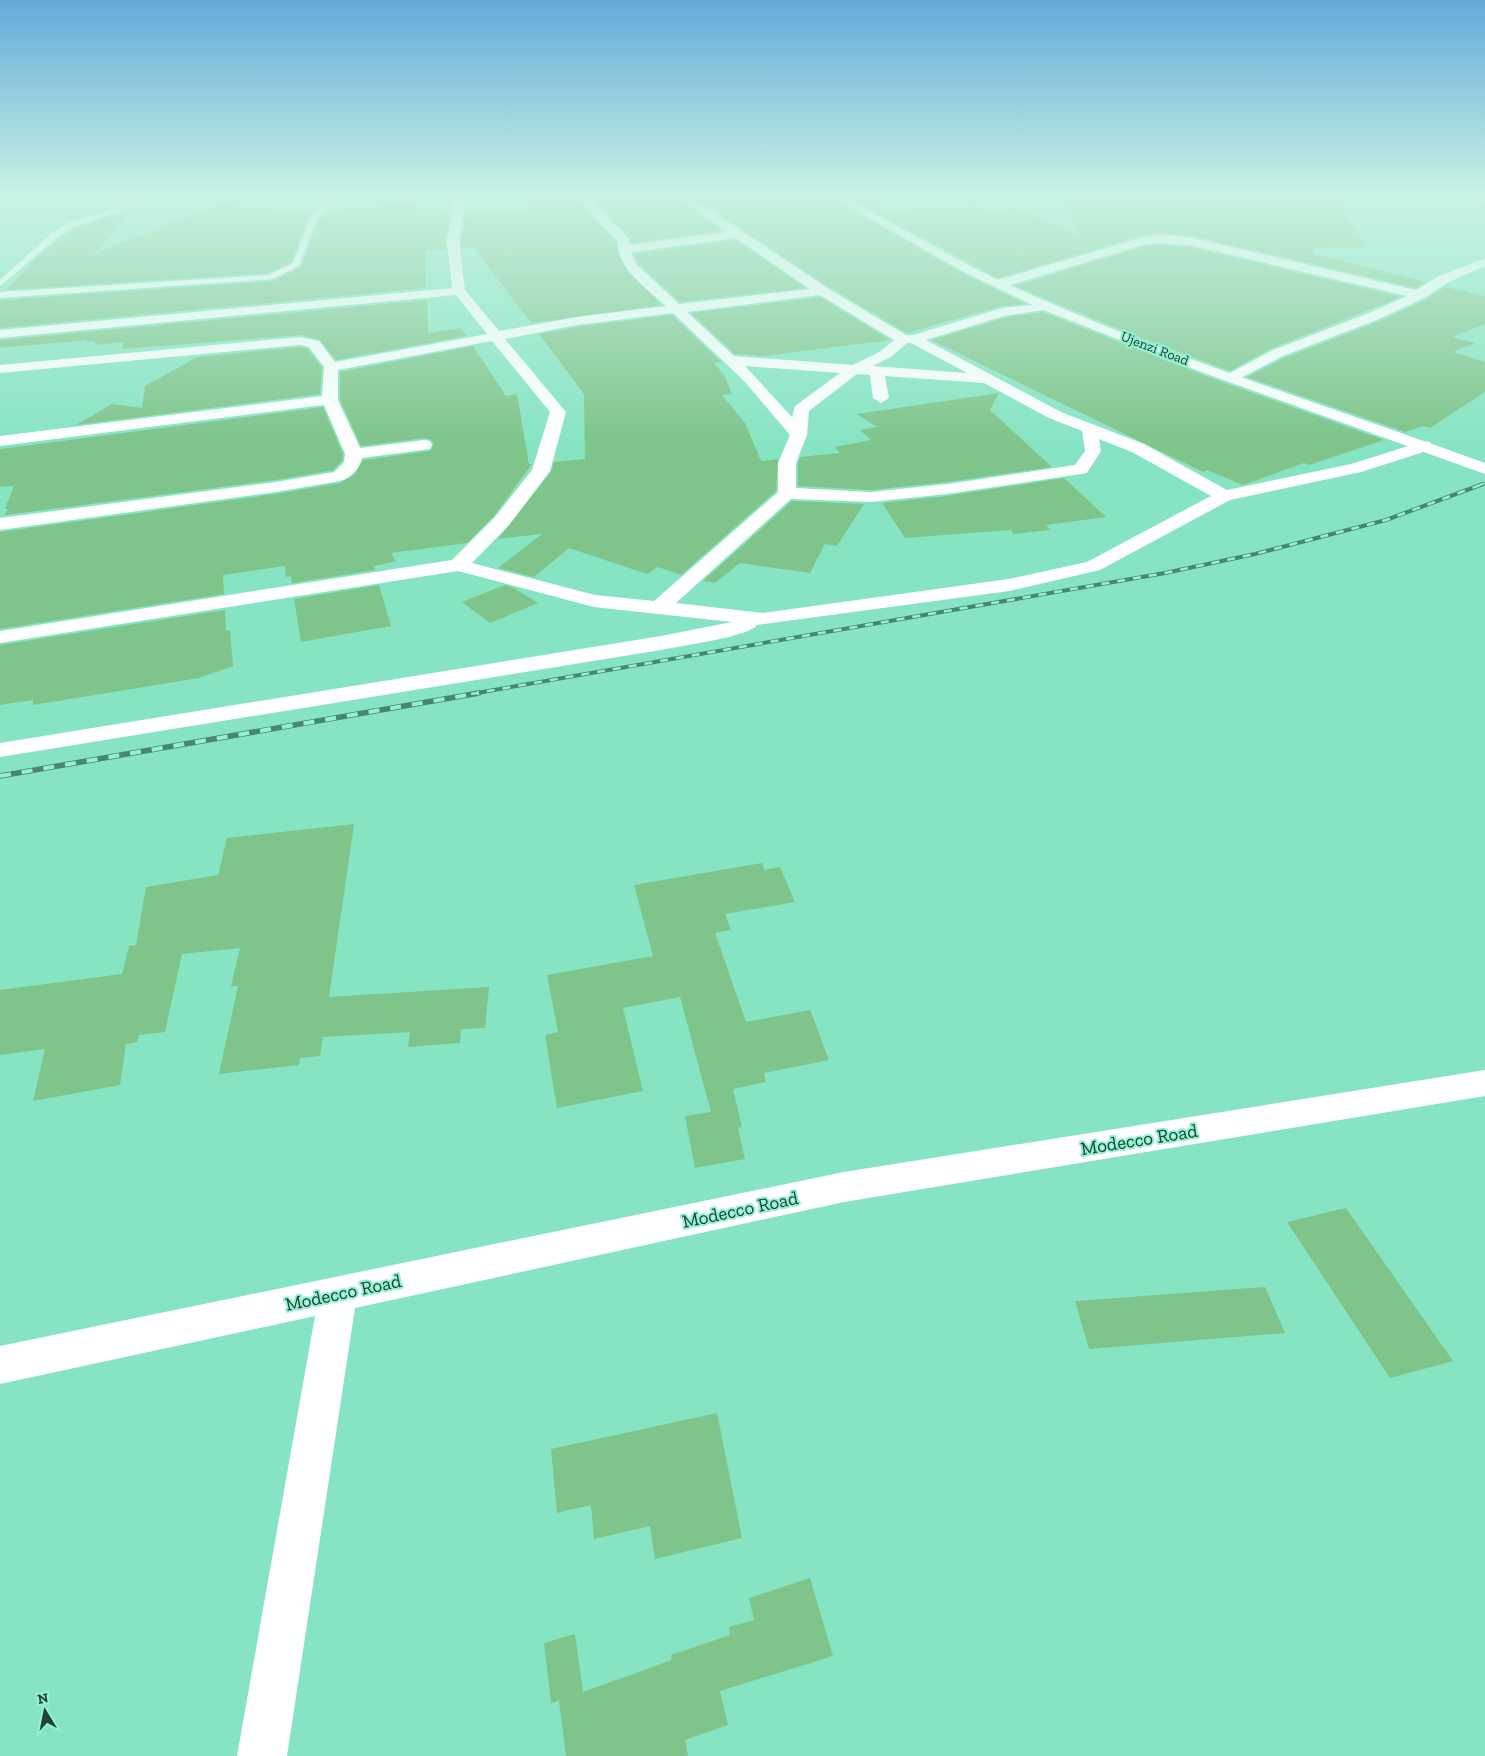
<svg xmlns="http://www.w3.org/2000/svg" width="1485" height="1756" font-family="'Zilla Slab',serif">
	<rect width="100%" height="100%" fill="#87e4c3"/>
	<!-- building -->
	<path fill="#7fc48b" d="M527 197H575L616 243 618 253 627 271 662 305 531 323 474 248 462 249 461 241 466 214 532 210Z
		M590 197H677L722 231 631 243 629 237Z
		M694 197H831L961 273 1026 304 1001 306 907 333 828 286Z
		M848 197H879L880 211 978 205 988 212 1012 208 1079 234 1059 197H1339L1344 211 1366 247 1313 248V254L1426 282 1416 288 1189 235 1159 233 1140 236 998 278Z
		M219 204 312 213 308 217 292 262 268 273 6 290 43 252 74 229 116 214 127 215 95 254Z
		M419 204 418 216 450 215 445 241 446 250 425 251 426 288 0 328V300L274 281 301 267 319 220 324 214 331 215 333 210 371 206Z
		M736 240 805 288 680 302 638 263 634 254Z
		M1159 245 1189 247 1401 297 1272 348 1230 371 1139 337 1015 286 1146 246Z
		M1445 287 1485 296V324L1452 337 1475 343 1453 352 1485 362V392L1430 428 1423 426 1405 432 1247 377 1284 358 1380 321 1425 300Z
		M820 297 890 340 764 356 735 354 691 313Z
		M427 300 428 333 461 328 466 336 336 360 320 340 300 335 122 349 124 342 95 345V341L86 342 87 340 0 348V340Z
		M1043 312 1203 375 1384 440 1309 465 1304 463 1243 485 1207 470 1203 472 931 340 1004 318Z
		M672 315 721 362 714 363 724 375 732 394 722 395 745 423 761 461 778 459 776 491 681 575 658 567 647 574 569 548 534 577 498 568 542 534 498 539 551 472 554 462 585 459 584 394 539 334 577 327Z
		M473 346 506 396 517 394 529 464H532L494 516 467 543 391 553 396 561 374 566 375 570 292 583 291 576 286 577 285 566 223 575 224 594 0 629V532L276 494 340 483 355 474 363 460 430 451 434 444 430 439 424 438 361 446 340 400V372Z
		M300 347 308 349 322 368 320 394 76 425 112 404 142 408 145 386 197 357Z
		M999 393 990 410 1052 467 947 482 871 490 798 486V463L800 457 840 453 835 447 871 440 860 430 877 427 857 414Z
		M323 407 343 454 342 461 333 470 276 480 5 515 8 509H5L14 486 0 487V449Z
		M1064 478 1106 517 1046 525 1050 530 1014 534 1011 530 905 538 882 503 947 496Z
		M792 501 864 504 837 546 825 544 810 573 740 563 715 583 703 581Z
		M379 585 391 626 301 642 294 599Z
		M505 585 514 588 538 603 490 623 462 602Z
		M225 610 226 631 230 630 233 666 199 678 33 705V700L0 705V645Z
		M354 824 329 997 489 987 485 1028 461 1029 460 1043 408 1047 410 1032 323 1037 320 1056 300 1058 299 1065 219 1074 238 986H231L240 948 182 954 165 1032 139 1035 137 1042 126 1044 120 1085 33 1101 45 1049 0 1055V990L122 974 129 946 136 945 146 887 218 875 227 838Z
		M762 863 764 870 780 867 795 902 725 914 731 930 715 933 746 1022 810 1010 829 1060 764 1073 766 1082 733 1089 742 1127 738 1128 745 1159 695 1168 685 1116 711 1112 680 997 623 1008 643 1091 557 1108 545 1035 558 1032 547 975 653 956 634 885Z
		M1346 1208 1453 1361 1390 1378 1287 1222Z
		M1265 1287 1285 1333 1089 1349 1075 1301Z
		M717 1413 742 1538 655 1559 650 1526 594 1539 591 1505 557 1513 551 1449Z
		M810 1578 833 1656 720 1691 728 1725 685 1740 688 1756H566L559 1701 561 1700 551 1703 544 1643 575 1634 583 1692 672 1660 671 1655 730 1635 729 1627 754 1620 749 1598Z"/>
	<g fill="none" stroke-linecap="round" stroke-linejoin="round">
		<!-- lane -->
		<path fill="#fff" fill-rule="evenodd" d="M135 197H142L123 210 73 227 58 237 0 286V280L52 233 67 223 119 208Z
			M332 197H339L317 219 299 266 273 279 0 298V292L268 275 293 263 310 218Z"/>
		<!-- street -->
		<path fill="#fff" fill-rule="evenodd" d="M453 197H463L465 209 459 241 465 290 499 331 577 317 666 306C647 288 618 270 618 242L577 197H588L628 238 630 245 727 232 679 197H691L827 288 906 335H913L1002 308 1050 303 1052 306 1050 309 1004 316 926 340 1061 412 1144 444 1227 490 1351 464 1424 441 1430 442 1432 446 1430 450 1361 472 1230 500 1100 570 1009 591 757 625C749 637 679 646 661 650L0 757V743L661 636 732 622 594 607 458 571 0 643V631L452 560 495 517 532 470 550 412 492 341 338 370V400L360 448 424 440 430 441 432 445 430 449 362 458C360 468 350 479 340 481L276 492 0 530V518L276 482 334 472 344 462 345 454 324 405 0 446V436L322 396 324 367 309 347 300 345 0 373V365L300 337 319 341 335 362 487 334 456 295 0 338V330L452 288 447 241 453 209ZM736 238 810 289 679 304 636 264 631 252ZM820 295 894 340 881 351 853 365 734 356 687 312ZM673 313 745 382 790 435 778 463V492L654 601 595 595 472 563 509 525 550 471 566 412 505 339 577 325ZM907 343H911L967 373 873 366 891 357ZM745 366 840 373 795 406 792 417ZM857 374 870 375 873 398 881 403 889 398 885 376 984 383 1049 418 1082 431 1085 451 1075 465 947 484 871 492 796 488V463L807 435 809 411ZM1099 439 1132 452 1211 496 1087 562 1009 579 763 613 676 603 791 499 871 502 947 494 1081 474 1087 473 1101 451Z
			M1476 197H1485V205L1481 204Z
			M1159 235 1189 237 1416 290 1437 277 1485 258V266L1447 283 1424 298 1379 319 1283 356 1231 383 1223 378 1226 375 1273 350 1369 313 1407 296 1189 245 1159 243 1146 244 1004 287 999 288 993 284 994 281 1141 238Z
			M1485 1070V1096L844 1202 355 1308 287 1756H237L315 1316 0 1384V1346L844 1172Z"/>
		<!-- secondary -->
		<path fill="#fff" fill-rule="evenodd" d="M833 197H845C905 230 963 265 1025 292 1175 359 1332 407 1485 463V474L1204 373 1041 309 962 271Z"/>
		<defs>
			<path id="rail-far2" d="M1480 485 1485 483"/>
			<path id="rail-far1" d="M471 694 1165 573 1255 554 1386 520 1483 484"/>
			<path id="rail" d="M0 776 479 693"/>
		</defs>
		<!-- rail-far2 casing -->
		<use href="#rail-far2" stroke="#498671" stroke-width="2.5"/>
		<!-- rail-far1 casing -->
		<use href="#rail-far1" stroke="#498671" stroke-width="4"/>
		<!-- rail casing -->
		<use href="#rail" stroke="#498671" stroke-width="5.5"/>
		<!-- rail-far2 -->
		<use href="#rail-far2" stroke="#94f1d0" stroke-width="2" stroke-dasharray="5" stroke-linecap="butt"/>
		<!-- rail-far1 -->
		<use href="#rail-far1" stroke="#94f1d0" stroke-width="2.5" stroke-dasharray="8" stroke-linecap="butt"/>
		<!-- rail -->
		<use href="#rail" stroke="#94f1d0" stroke-width="4" stroke-dasharray="11" stroke-linecap="butt"/>
	</g>
	<!-- sky -->
	<linearGradient id="sky" x2="0" y2="1"><stop stop-color="#63abda"/><stop offset="0.44" stop-color="#c9f3e4"/><stop offset="1" stop-color="#c9f3e4" stop-opacity="0"/></linearGradient>
	<rect width="1485" height="443" fill="url(#sky)"/>
	<g text-anchor="middle" stroke-width="4" stroke-linejoin="round" paint-order="stroke">
		<!-- far-street labels -->
		<g font-size="14" fill="#1d4437" stroke="#94f1d0">
			<text transform="translate(1155 348) rotate(21)" y="5">Ujenzi Road</text>
		</g>
		<!-- near-street labels -->
		<g font-size="19" fill="#1d4437" stroke="#94f1d0">
			<text transform="translate(1139 1139) rotate(-9)" y="7">Modecco Road</text>
			<text transform="translate(740 1209) rotate(-12)" y="7">Modecco Road</text>
			<text transform="translate(343 1292) rotate(-12)" y="7">Modecco Road</text>
		</g>
	</g>
	<!-- north arrow -->
	<g transform="translate(45 1711) rotate(350)" stroke="#94f1d0" stroke-width="4" paint-order="stroke">
	<path d="M0-4L9 19L0 12L-9 19Z" fill="#1d4437"/>
	<text y="-8" font-size="14" font-weight="bold" text-anchor="middle" fill="#1d4437">N</text>
	</g>
</svg>
